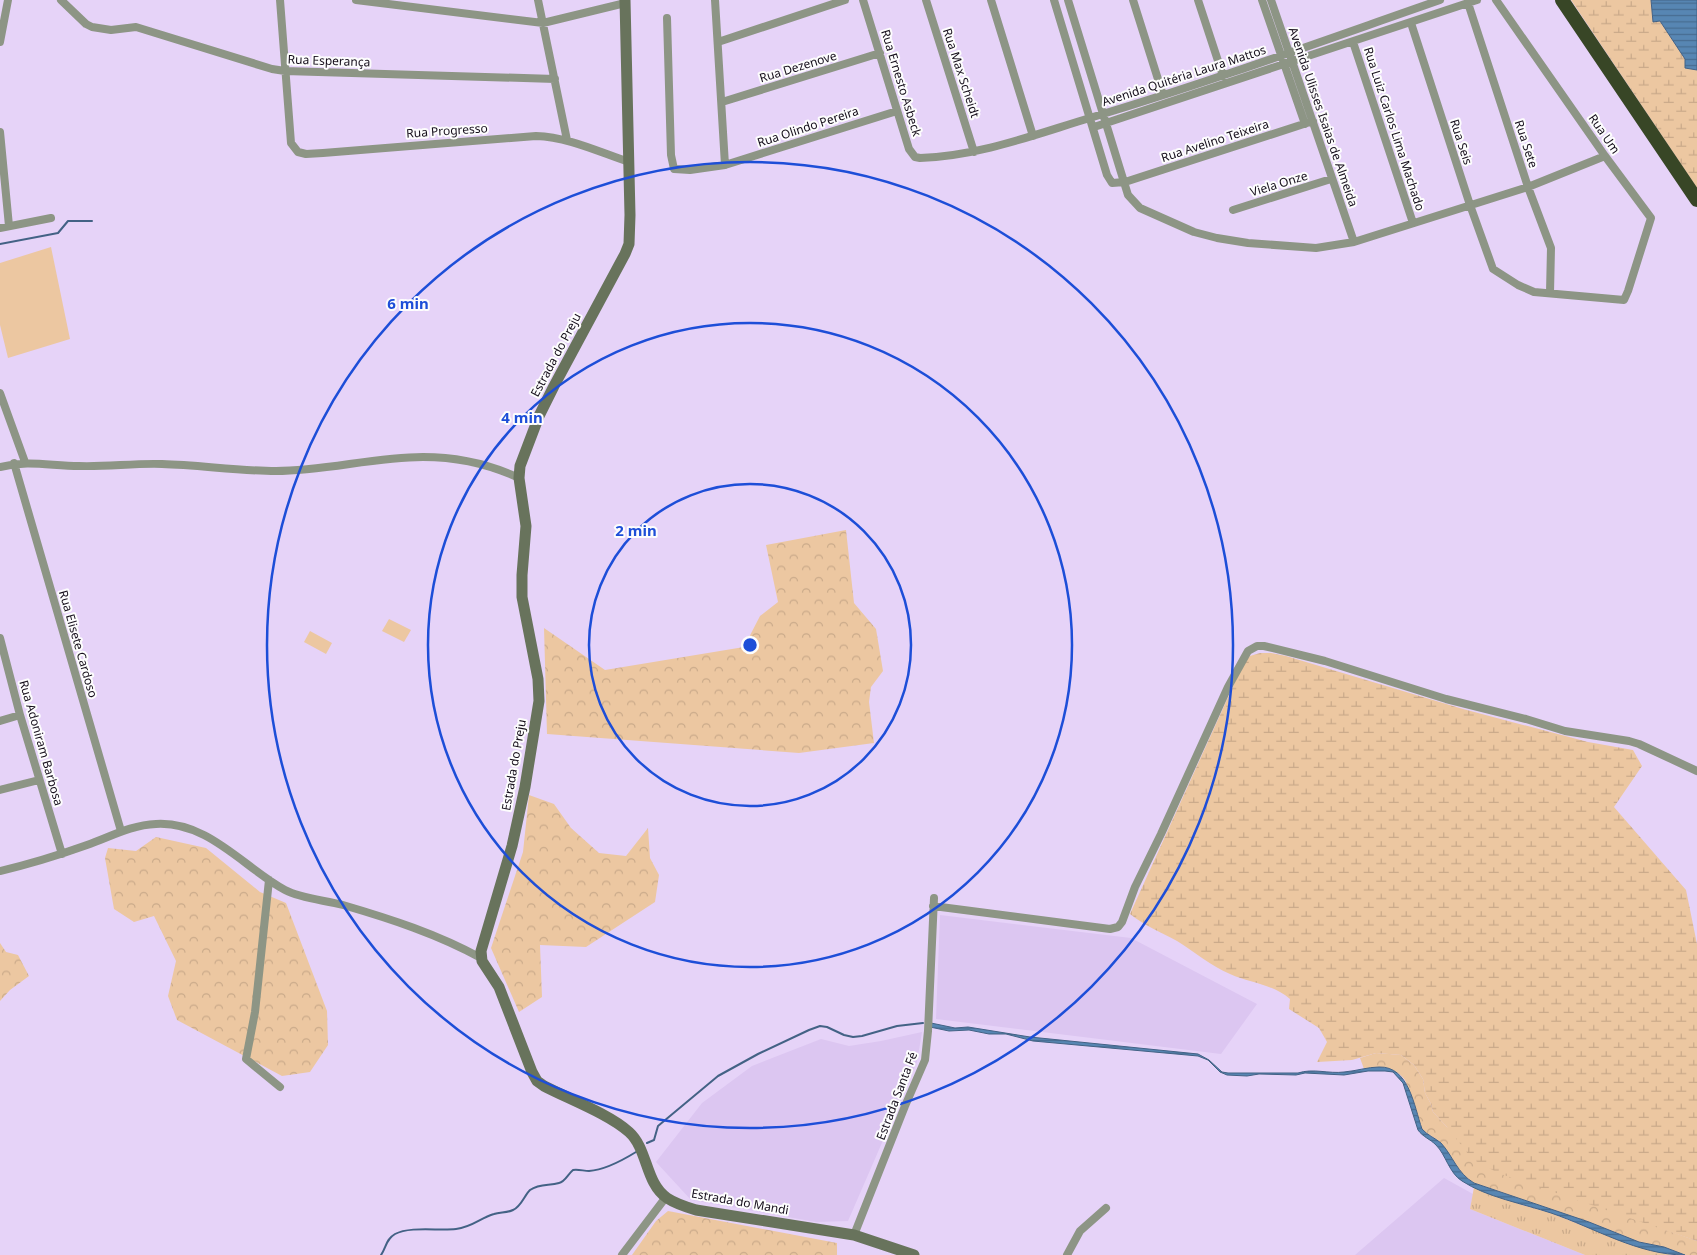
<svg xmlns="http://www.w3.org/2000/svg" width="1697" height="1255" font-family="'Noto Sans',sans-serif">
	<defs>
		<pattern id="grass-tufts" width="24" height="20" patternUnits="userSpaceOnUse" patternTransform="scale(1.25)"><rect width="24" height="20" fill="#ecc7a1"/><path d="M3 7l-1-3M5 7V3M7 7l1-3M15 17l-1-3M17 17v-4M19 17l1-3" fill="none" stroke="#caaa8a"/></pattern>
		<pattern id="forest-crowns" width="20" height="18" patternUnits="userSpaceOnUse" patternTransform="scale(1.25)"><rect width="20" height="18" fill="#ecc7a1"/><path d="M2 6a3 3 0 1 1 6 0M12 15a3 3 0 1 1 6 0" fill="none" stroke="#caaa8a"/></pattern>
		<pattern id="wetland-marsh" width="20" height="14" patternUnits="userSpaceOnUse" patternTransform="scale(1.25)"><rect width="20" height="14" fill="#ecc7a1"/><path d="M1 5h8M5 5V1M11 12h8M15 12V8" fill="none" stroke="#caaa8a"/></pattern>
		<pattern id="water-rules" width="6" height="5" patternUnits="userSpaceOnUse" patternTransform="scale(1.25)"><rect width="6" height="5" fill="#5786b3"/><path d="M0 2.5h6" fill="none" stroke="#476c91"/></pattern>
	</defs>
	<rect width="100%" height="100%" fill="#e6d3f8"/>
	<!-- built -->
	<path fill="#dcc6f1" d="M940 915 1131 938 1257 1004 1221 1054 936 1019Z
		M922 1032 917 1062 848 1221 816 1222 691 1200 656 1162 702 1103 752 1066 821 1039 849 1046 881 1041Z
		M1444 1178 1473 1194 1470 1209 1585 1255H1355Z"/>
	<!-- grass -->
	<path fill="url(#grass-tufts)" d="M1474 1187 1522 1205 1551 1213 1631 1245 1672 1255H1585L1470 1209Z"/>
	<!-- forest -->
	<path fill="url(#forest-crowns)" d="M846 530 854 603 876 629 883 671 871 687 869 702 874 743 799 753 547 734 544 628 605 670 744 647 760 616 778 602 766 545Z
		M529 795 554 804 571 828 599 853 626 856 648 828 650 858 659 875 655 902 586 947 540 945 542 997 519 1012 491 948 523 852Z
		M156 837 206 848 260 892 286 903 327 1011 328 1045 310 1072 282 1076 177 1020 168 996 176 961 154 916 134 922 114 909 105 858 108 848 136 851Z
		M0 943 6 952 18 955 29 976 10 990 0 1001Z
		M1376 1053 1401 1055 1414 1065 1423 1079 1425 1093 1431 1104 1433 1112 1447 1127 1647 1223 1697 1241V1255H1685L1664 1247 1639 1242 1589 1222 1474 1183C1457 1173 1453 1157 1441 1143 1435 1137 1427 1135 1422 1129L1405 1080C1394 1066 1381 1066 1364 1069L1360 1058Z
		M668 1211 837 1243V1255H632L656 1221Z"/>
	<!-- wetland -->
	<path fill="url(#wetland-marsh)" d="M1571 0H1651L1653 22 1660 21 1685 59V68L1697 70V188Z
		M1260 653H1271L1286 656 1463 709 1588 742 1633 750 1642 766 1614 807 1686 890 1697 944V1241L1498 1173 1472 1159 1447 1127 1433 1112 1431 1104 1425 1093 1423 1079 1414 1065 1401 1055 1376 1053 1352 1060 1317 1062 1327 1042 1319 1028 1289 1009 1290 999C1273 984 1250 983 1230 974 1211 966 1195 952 1177 941 1161 932 1145 926 1130 914L1244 662 1250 656Z"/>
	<!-- garden -->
	<path fill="#ecc7a1" d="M51 247 70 339 8 358 0 325V263Z
		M389 619 411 630 404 642 382 631Z
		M310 631 332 643 326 654 304 642Z"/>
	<!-- water -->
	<path fill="url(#water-rules)" stroke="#436285" d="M1651 0H1697V70L1685 68V59L1660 21 1653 22Z
		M931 1023 955 1028 968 1027 1030 1037 1198 1054 1209 1060 1222 1072 1228 1073H1298C1313 1068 1329 1074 1344 1072 1356 1071 1368 1067 1379 1067 1409 1066 1414 1106 1422 1129 1427 1135 1435 1138 1441 1143 1453 1156 1457 1173 1474 1183L1589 1222 1639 1242 1664 1247 1685 1255C1638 1255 1595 1228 1551 1213 1524 1204 1486 1197 1462 1181 1449 1173 1446 1155 1436 1145 1430 1139 1423 1137 1418 1130L1403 1083 1393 1072 1385 1071H1368L1344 1075 1305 1073 1296 1075 1259 1074 1247 1076 1227 1075 1220 1072 1208 1060 1198 1056 1033 1041 1006 1034H989L969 1030 949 1031 930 1027Z"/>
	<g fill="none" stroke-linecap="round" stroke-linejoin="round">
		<!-- stream -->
		<path stroke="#436285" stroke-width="2" d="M0 244 58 233 68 221H92
			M647 1143 654 1140 658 1126 718 1076 758 1054 809 1030 820 1026 827 1027 844 1035 853 1037 862 1036 897 1026 923 1023
			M381 1255C386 1248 386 1239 395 1234 410 1226 439 1231 456 1229 473 1227 480 1218 494 1214 500 1212 507 1213 513 1210 521 1207 524 1196 530 1190 540 1183 549 1186 559 1183 565 1182 568 1174 573 1170 578 1169 584 1171 589 1171 605 1170 623 1160 636 1152"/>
		<!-- street -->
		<path stroke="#8d9585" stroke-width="8" d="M61 0 86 24 92 27 111 30 136 27 272 69 285 71 555 79
			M280 0 291 143 298 152 306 154 323 153 536 136C568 137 599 152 629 162
			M356 0 543 23 625 3
			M538 0 567 140
			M715 0 725 165
			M863 0 909 149 915 157 920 158C980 156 1036 134 1093 117 1210 82 1325 40 1440 0
			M926 0 974 152
			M991 0 1033 136
			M1054 0 1107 175 1112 183 1125 182 1313 121
			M1068 0 1128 195 1140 208 1194 232 1217 238 1248 243 1316 248 1354 242 1528 187 1605 156
			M1133 0 1163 95
			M1198 0 1223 76
			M1262 0 1305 124
			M1271 0 1354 242
			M1468 3 1528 187 1551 248 1550 293
			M667 18 671 155 674 169 690 170 725 165 897 111
			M1411 23 1470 205 1493 269 1518 285 1534 292 1624 300 1628 291 1651 218 1605 156 1496 0
			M0 42 8 0
			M718 42 845 0
			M1353 42 1413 223
			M722 102 880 53
			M1094 127 1477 0
			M0 132 9 226
			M1233 210 1331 179
			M0 228 51 218
			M0 393 25 462
			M14 463 121 831
			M0 467C28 460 51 466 79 466 107 467 134 463 162 464 200 465 238 471 276 471 325 471 374 457 423 457 455 457 489 464 519 478
			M0 638 20 715 62 854
			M0 721 20 715
			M0 790 39 780
			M0 871C30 864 59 855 87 845 110 837 131 825 156 824 208 821 243 867 285 890 302 899 325 900 343 905 391 919 437 934 481 958
			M269 880 255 1012 246 1059 280 1087
			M933 906 1110 929 1118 927 1122 922 1135 887 1161 834 1228 687 1248 651 1257 646H1264L1325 661 1446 699 1526 719 1565 731 1629 741 1639 744 1697 771
			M854 1235 905 1106 925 1060 928 1031 934 898
			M622 1255 666 1197
			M1067 1255 1080 1231 1106 1208"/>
		<!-- secondary -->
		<path stroke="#68735c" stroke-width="11" d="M625 0 630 215 629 244 625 254 554 386 539 416 520 466 519 478 526 526 522 575V597L538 679 539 701 525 787 512 846 481 951 482 961 499 987 532 1072 537 1081 544 1086C569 1099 609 1114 629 1132 648 1149 645 1183 667 1198 676 1204 686 1207 696 1210L854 1235 914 1255"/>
		<!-- highway -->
		<path stroke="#384626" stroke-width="14" d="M1562 0 1697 200"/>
	</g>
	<!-- distance rings -->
	<g fill="none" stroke="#1d4ed8" stroke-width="2.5">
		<circle cx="750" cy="645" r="161"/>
		<circle cx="750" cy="645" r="322"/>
		<circle cx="750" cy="645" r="483"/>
	</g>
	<g text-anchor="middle" stroke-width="4" stroke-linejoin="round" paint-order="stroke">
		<!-- street labels -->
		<g font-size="12" fill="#150e1b" stroke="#fdfdfd">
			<text transform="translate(329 61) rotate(2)" y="4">Rua Esperança</text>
			<text transform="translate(798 67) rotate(-17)" y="4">Rua Dezenove</text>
			<text transform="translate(961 73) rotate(72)" y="4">Rua Max Scheidt</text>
			<text transform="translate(1184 76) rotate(-18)" y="4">Avenida Quitéria Laura Mattos</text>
			<text transform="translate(901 83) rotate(73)" y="4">Rua Ernesto Asbeck</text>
			<text transform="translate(1323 117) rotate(71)" y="4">Avenida Ulisses Isaias de Almeida</text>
			<text transform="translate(808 127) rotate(-18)" y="4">Rua Olindo Pereira</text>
			<text transform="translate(1394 129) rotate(72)" y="4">Rua Luiz Carlos Lima Machado</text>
			<text transform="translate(447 131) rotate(-4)" y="4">Rua Progresso</text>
			<text transform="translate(1604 134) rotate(55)" y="4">Rua Um</text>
			<text transform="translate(1215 141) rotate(-18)" y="4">Rua Avelino Teixeira</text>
			<text transform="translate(1461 142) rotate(72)" y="4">Rua Seis</text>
			<text transform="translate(1526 144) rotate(72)" y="4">Rua Sete</text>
			<text transform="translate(1279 184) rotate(-17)" y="4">Viela Onze</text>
			<text transform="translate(556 355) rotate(-62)" y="4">Estrada do Preju</text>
			<text transform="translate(78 644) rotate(74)" y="4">Rua Elisete Cardoso</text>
			<text transform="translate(41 743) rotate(74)" y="4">Rua Adoniram Barbosa</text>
			<text transform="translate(514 765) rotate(-80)" y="4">Estrada do Preju</text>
			<text transform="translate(897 1096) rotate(-69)" y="4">Estrada Santa Fé</text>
			<text transform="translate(740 1202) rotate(10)" y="4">Estrada do Mandi</text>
		</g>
	</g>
	<circle cx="750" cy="645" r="8" fill="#1d4ed8" stroke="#fdfdfd" stroke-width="2.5"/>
	<g font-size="15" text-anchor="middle" font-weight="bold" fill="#1d4ed8" stroke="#fdfdfd" stroke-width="4" stroke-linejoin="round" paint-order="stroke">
		<text x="408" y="309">6 min</text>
		<text x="522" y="423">4 min</text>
		<text x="636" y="536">2 min</text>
	</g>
</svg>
